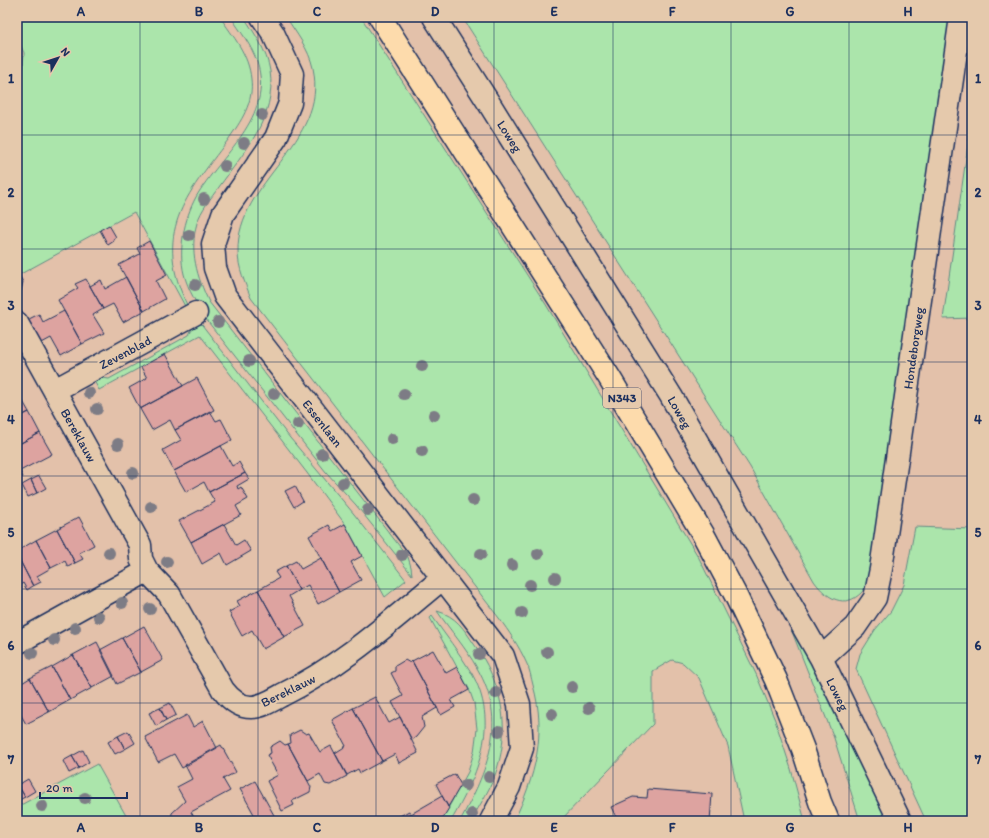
<svg xmlns="http://www.w3.org/2000/svg" width="989" height="838" font-family="Itim,sans-serif">
	<rect width="100%" height="100%" fill="#e3c1aa"/>
	<filter id="ink" filterUnits="userSpaceOnUse"><feTurbulence type="fractalNoise" baseFrequency=".025" numOctaves="2"/><feDisplacementMap in="SourceGraphic" scale="8" xChannelSelector="R" yChannelSelector="G"/><feConvolveMatrix kernelMatrix="1 2 1 2 8 2 1 2 1" color-interpolation-filters="sRGB"/></filter>
	<g filter="url(#ink)">
		<!-- green -->
		<path fill="#abe5ab" stroke="#638a84" d="M28 17H220C233 36 249 55 251 79 254 103 241 121 228 140 185 197 152 233 188 307L186 308 134 212 17 276V96L23 68 24 53 17 36V23Z
			M231 17H244C255 34 267 51 270 71 277 117 244 152 219 187 211 198 201 210 197 223 189 251 197 277 209 302L408 557 411 567 412 575 356 505 326 472 205 318C197 304 188 290 184 274 178 250 184 219 196 197 220 155 275 117 257 62 252 46 240 31 231 17Z
			M286 17H361L545 303 699 558 756 674 775 720 791 769 805 821H744L728 746 699 678 683 663 672 660 653 671V724L560 821H514C535 777 547 734 533 685 531 678 530 669 526 662 519 646 509 632 499 618L251 298C245 283 238 268 238 252 236 181 329 143 313 68 309 49 296 33 286 17Z
			M462 17H954L871 575C869 580 866 587 862 592 845 610 826 598 814 581L750 467Z
			M972 116V318L943 319Z
			M199 321 290 438 354 514 406 580 385 597 345 524 307 473 200 335 99 390 93 379 97 377 109 379 189 335 194 324Z
			M915 527 972 529V821H926L856 669 860 654 875 630 891 611 904 585Z
			M780 592 878 800 887 821H860L834 738 783 609Z
			M437 611C456 616 464 629 474 644 501 681 511 725 497 769 492 787 480 804 471 821H460C487 771 509 723 477 668 466 648 450 630 437 611Z
			M432 616C445 635 459 652 471 672 501 723 478 775 451 821H441L468 772 474 752 477 729 474 703 469 689 430 618Z
			M97 764 129 821 275 817 277 821H17V807Z"/>
		<!-- building -->
		<path fill="#dda3a0" stroke="#1b2f5e" d="M109 225 116 237 113 239 114 241 108 245 100 230Z
			M149 241 167 275 156 281 165 299 144 311 119 265 140 254 137 248Z
			M19 275 23 282 21 291 17 293V276Z
			M126 277 144 311 123 322 113 304 103 309 90 286 101 280 105 289Z
			M86 279 103 309 93 315 104 333 82 344 58 300 78 288 75 284Z
			M64 311 82 344 61 356 51 338 40 344 27 320 39 314 43 322Z
			M165 354 183 386 140 409 129 388 147 378 141 367Z
			M197 378 214 410 175 430 170 420 152 430 140 409Z
			M17 391 29 412 17 418Z
			M210 411 216 421 221 419 232 440 174 471 163 450 181 440 175 430Z
			M29 412 40 433 17 445V418Z
			M40 433 52 454 20 471 23 477 17 480V465L20 463 17 457V445Z
			M221 446 232 466 239 462 245 473 209 492 204 482 186 492 174 471Z
			M245 473 249 479 237 486 238 489 241 487 248 499 236 506 241 515 191 542 179 521 215 502 209 492Z
			M39 476 46 488 37 493 31 480Z
			M31 480 37 493 28 497 22 485Z
			M295 486 303 501 294 507 285 491Z
			M79 517 94 545 79 553 83 559 75 563 57 529Z
			M224 524 236 545 244 540 251 551 227 565 221 553 202 564 191 542Z
			M345 524 362 556 351 562 361 580 339 592 309 536 329 525 332 531Z
			M57 529 75 563 68 567 65 561 51 568 36 540Z
			M36 540 51 568 37 576 41 582 33 586 17 555V551Z
			M17 555 33 586 27 590 23 583 17 587Z
			M321 558 339 592 318 604 308 585 299 590 286 566 296 561 301 569Z
			M286 566 299 590 289 596 305 626 284 637 258 590 279 578 275 572Z
			M258 590 284 637 263 649 252 630 242 636 229 612 240 606 237 601Z
			M144 626 163 660 141 672 122 638Z
			M122 638 141 672 117 684 100 650Z
			M97 642 114 676 92 688 73 655Z
			M433 650 446 673 457 667 469 690 451 700 455 707 441 715 412 661Z
			M73 655 92 688 70 700 52 667Z
			M405 660 410 663 412 661 437 708 422 717 424 727 416 737 412 740 392 702 403 696 391 673 395 671V666Z
			M52 667 70 700 49 712 30 678Z
			M30 678 49 712 26 724 17 708V686Z
			M375 697 389 723 400 717 418 753 399 763 395 754 382 761 353 708Z
			M170 703 176 715 166 720 160 708Z
			M160 708 166 720 156 726 149 713Z
			M353 708 382 761 360 773 358 769 347 775 335 753 346 746 332 720Z
			M187 715 193 727 203 721 217 748 182 768 174 754 158 762 145 737Z
			M300 730 306 734 309 733 320 752 331 746 347 776 330 785 325 784 320 774 308 781 288 744 291 743 290 735Z
			M128 731 135 743 125 749 118 736Z
			M118 736 125 749 115 754 108 742Z
			M280 741 285 745 288 744 311 787 310 792 292 801 294 805 282 811 267 781 278 775 267 755 271 753 270 747Z
			M221 745 236 772 223 779 230 791 191 812 195 819 171 820 172 813 185 801 177 787 192 779 185 765Z
			M83 750 89 762 79 768 72 756Z
			M72 756 79 768 69 773 63 761Z
			M455 774 461 785 448 807 436 784Z
			M28 779 35 791 25 797 18 785Z
			M255 781 275 817 256 818 240 789Z
			M18 785 25 797 17 801V786Z
			M648 789 712 794 710 821H618L611 807 633 797 647 798Z
			M442 796 449 808 441 821H415L411 814Z
			M409 811 414 821H397L396 818Z"/>
		<g fill="none" stroke-linecap="round" stroke-linejoin="round">
			<defs>
				<path id="minor" d="M262 17 273 33 292 74 290 103 276 138 223 214 213 244 215 268 225 296 503 656 519 704 522 748 509 787 491 821
					M434 17 492 108 671 396 821 658 900 821
					M17 323 140 545 141 559 147 571 169 594 223 690C230 699 239 707 251 707 262 707 273 700 282 695 342 666 392 620 443 578
					M55 390 196 313
					M17 643 147 571
					M821 658 855 627 875 598 881 569 961 17"/>
				<path id="major" d="M380 17 609 377 703 534 735 594 776 680 803 749 820 802 828 821"/>
			</defs>
			<!-- minor casing -->
			<use href="#minor" stroke="#1b2f5e" stroke-width="25"/>
			<!-- major casing -->
			<use href="#major" stroke="#1b2f5e" stroke-width="25"/>
			<!-- minor -->
			<use href="#minor" stroke="#e5c9ac" stroke-width="22"/>
			<!-- major -->
			<use href="#major" stroke="#fddbac" stroke-width="22"/>
		</g>
		<!-- trees -->
		<g fill="#7d7b85">
			<circle cx="262" cy="115" r="6"/>
			<circle cx="244" cy="143" r="6"/>
			<circle cx="225" cy="166" r="6"/>
			<circle cx="204" cy="199" r="6"/>
			<circle cx="189" cy="235" r="6"/>
			<circle cx="195" cy="285" r="6"/>
			<circle cx="218" cy="322" r="6"/>
			<circle cx="249" cy="361" r="6"/>
			<circle cx="422" cy="366" r="6"/>
			<circle cx="89" cy="393" r="6"/>
			<circle cx="274" cy="394" r="6"/>
			<circle cx="404" cy="394" r="6"/>
			<circle cx="97" cy="409" r="6"/>
			<circle cx="434" cy="415" r="6"/>
			<circle cx="298" cy="424" r="6"/>
			<circle cx="392" cy="439" r="6"/>
			<circle cx="118" cy="444" r="6"/>
			<circle cx="422" cy="451" r="6"/>
			<circle cx="322" cy="454" r="6"/>
			<circle cx="133" cy="473" r="6"/>
			<circle cx="343" cy="483" r="6"/>
			<circle cx="473" cy="500" r="6"/>
			<circle cx="151" cy="507" r="6"/>
			<circle cx="368" cy="510" r="6"/>
			<circle cx="109" cy="553" r="6"/>
			<circle cx="481" cy="554" r="6"/>
			<circle cx="538" cy="554" r="6"/>
			<circle cx="402" cy="555" r="6"/>
			<circle cx="167" cy="562" r="6"/>
			<circle cx="512" cy="565" r="6"/>
			<circle cx="555" cy="578" r="6"/>
			<circle cx="530" cy="585" r="6"/>
			<circle cx="122" cy="603" r="6"/>
			<circle cx="150" cy="609" r="6"/>
			<circle cx="522" cy="613" r="6"/>
			<circle cx="99" cy="617" r="6"/>
			<circle cx="75" cy="628" r="6"/>
			<circle cx="54" cy="640" r="6"/>
			<circle cx="547" cy="652" r="6"/>
			<circle cx="32" cy="653" r="6"/>
			<circle cx="479" cy="654" r="6"/>
			<circle cx="572" cy="687" r="6"/>
			<circle cx="496" cy="693" r="6"/>
			<circle cx="589" cy="708" r="6"/>
			<circle cx="552" cy="714" r="6"/>
			<circle cx="499" cy="731" r="6"/>
			<circle cx="489" cy="777" r="6"/>
			<circle cx="466" cy="785" r="6"/>
			<circle cx="85" cy="798" r="6"/>
			<circle cx="42" cy="806" r="6"/>
			<circle cx="472" cy="814" r="6"/>
		</g>
	</g>
	<!-- grid -->
	<path fill="none" stroke="#1b2f5e" stroke-width="1" stroke-opacity="0.55" d="M140 17V821M258 17V821M376 17V821M494 17V821M613 17V821M731 17V821M849 17V821M17 135H972M17 249H972M17 362H972M17 476H972M17 589H972M17 703H972"/>
	<g text-anchor="middle" stroke-width="4" stroke-linejoin="round" paint-order="stroke">
		<!-- shield labels -->
		<rect fill="#e5c9ac" stroke="#585d75" stroke-width="1" x="603" y="388" width="38" height="20" rx="3"/>
		<g font-size="12" font-weight="bold" fill="#1b2f5e">
			<text x="622" y="402">N343</text>
		</g>
		<!-- street labels -->
		<g font-size="13" fill="#1b2f5e" stroke="#e5c9ac">
			<text transform="translate(510 136) rotate(58)" y="5">Loweg</text>
			<text transform="translate(913 348) rotate(-82)" y="5">Hondeborgweg</text>
			<text transform="translate(125 352) rotate(-28)" y="5">Zevenblad</text>
			<text transform="translate(680 412) rotate(60)" y="5">Loweg</text>
			<text transform="translate(323 423) rotate(52)" y="5">Essenlaan</text>
			<text transform="translate(79 435) rotate(61)" y="5">Bereklauw</text>
			<text transform="translate(288 690) rotate(-26)" y="5">Bereklauw</text>
			<text transform="translate(838 694) rotate(64)" y="5">Loweg</text>
		</g>
	</g>
	<!-- margin -->
	<rect width="989" height="838" fill="none" stroke="#e5c9ac" stroke-width="44"/>
	<!-- north arrow -->
	<g transform="translate(58 58) rotate(51)" stroke="#e5c9ac" stroke-width="3" paint-order="stroke">
	<path d="M0-3L7 15L0 10L-7 15Z" fill="#1b2f5e"/>
	<text y="-6" font-size="11" font-weight="bold" text-anchor="middle" fill="#1b2f5e">N</text>
	</g>
	<!-- scale -->
	<path d="M40 792v6h87v-6" fill="none" stroke="#1b2f5e" stroke-width="2"/>
	<text x="46" y="792" font-size="12" fill="#1b2f5e" stroke="#e5c9ac" stroke-width="3" paint-order="stroke">20 m</text>
	<rect x="22" y="22" width="945" height="794" fill="none" stroke="#1b2f5e" stroke-width="1.5"/>
	<g font-size="13" text-anchor="middle" font-weight="bold" fill="#1b2f5e">
		<text x="81" y="16">A</text>
		<text x="199" y="16">B</text>
		<text x="317" y="16">C</text>
		<text x="435" y="16">D</text>
		<text x="554" y="16">E</text>
		<text x="672" y="16">F</text>
		<text x="790" y="16">G</text>
		<text x="908" y="16">H</text>
		<text x="11" y="83">1</text>
		<text x="978" y="83">1</text>
		<text x="11" y="197">2</text>
		<text x="978" y="197">2</text>
		<text x="11" y="310">3</text>
		<text x="978" y="310">3</text>
		<text x="11" y="424">4</text>
		<text x="978" y="424">4</text>
		<text x="11" y="537">5</text>
		<text x="978" y="537">5</text>
		<text x="11" y="650">6</text>
		<text x="978" y="650">6</text>
		<text x="11" y="764">7</text>
		<text x="978" y="764">7</text>
		<text x="81" y="832">A</text>
		<text x="199" y="832">B</text>
		<text x="317" y="832">C</text>
		<text x="435" y="832">D</text>
		<text x="554" y="832">E</text>
		<text x="672" y="832">F</text>
		<text x="790" y="832">G</text>
		<text x="908" y="832">H</text>
	</g>
</svg>
